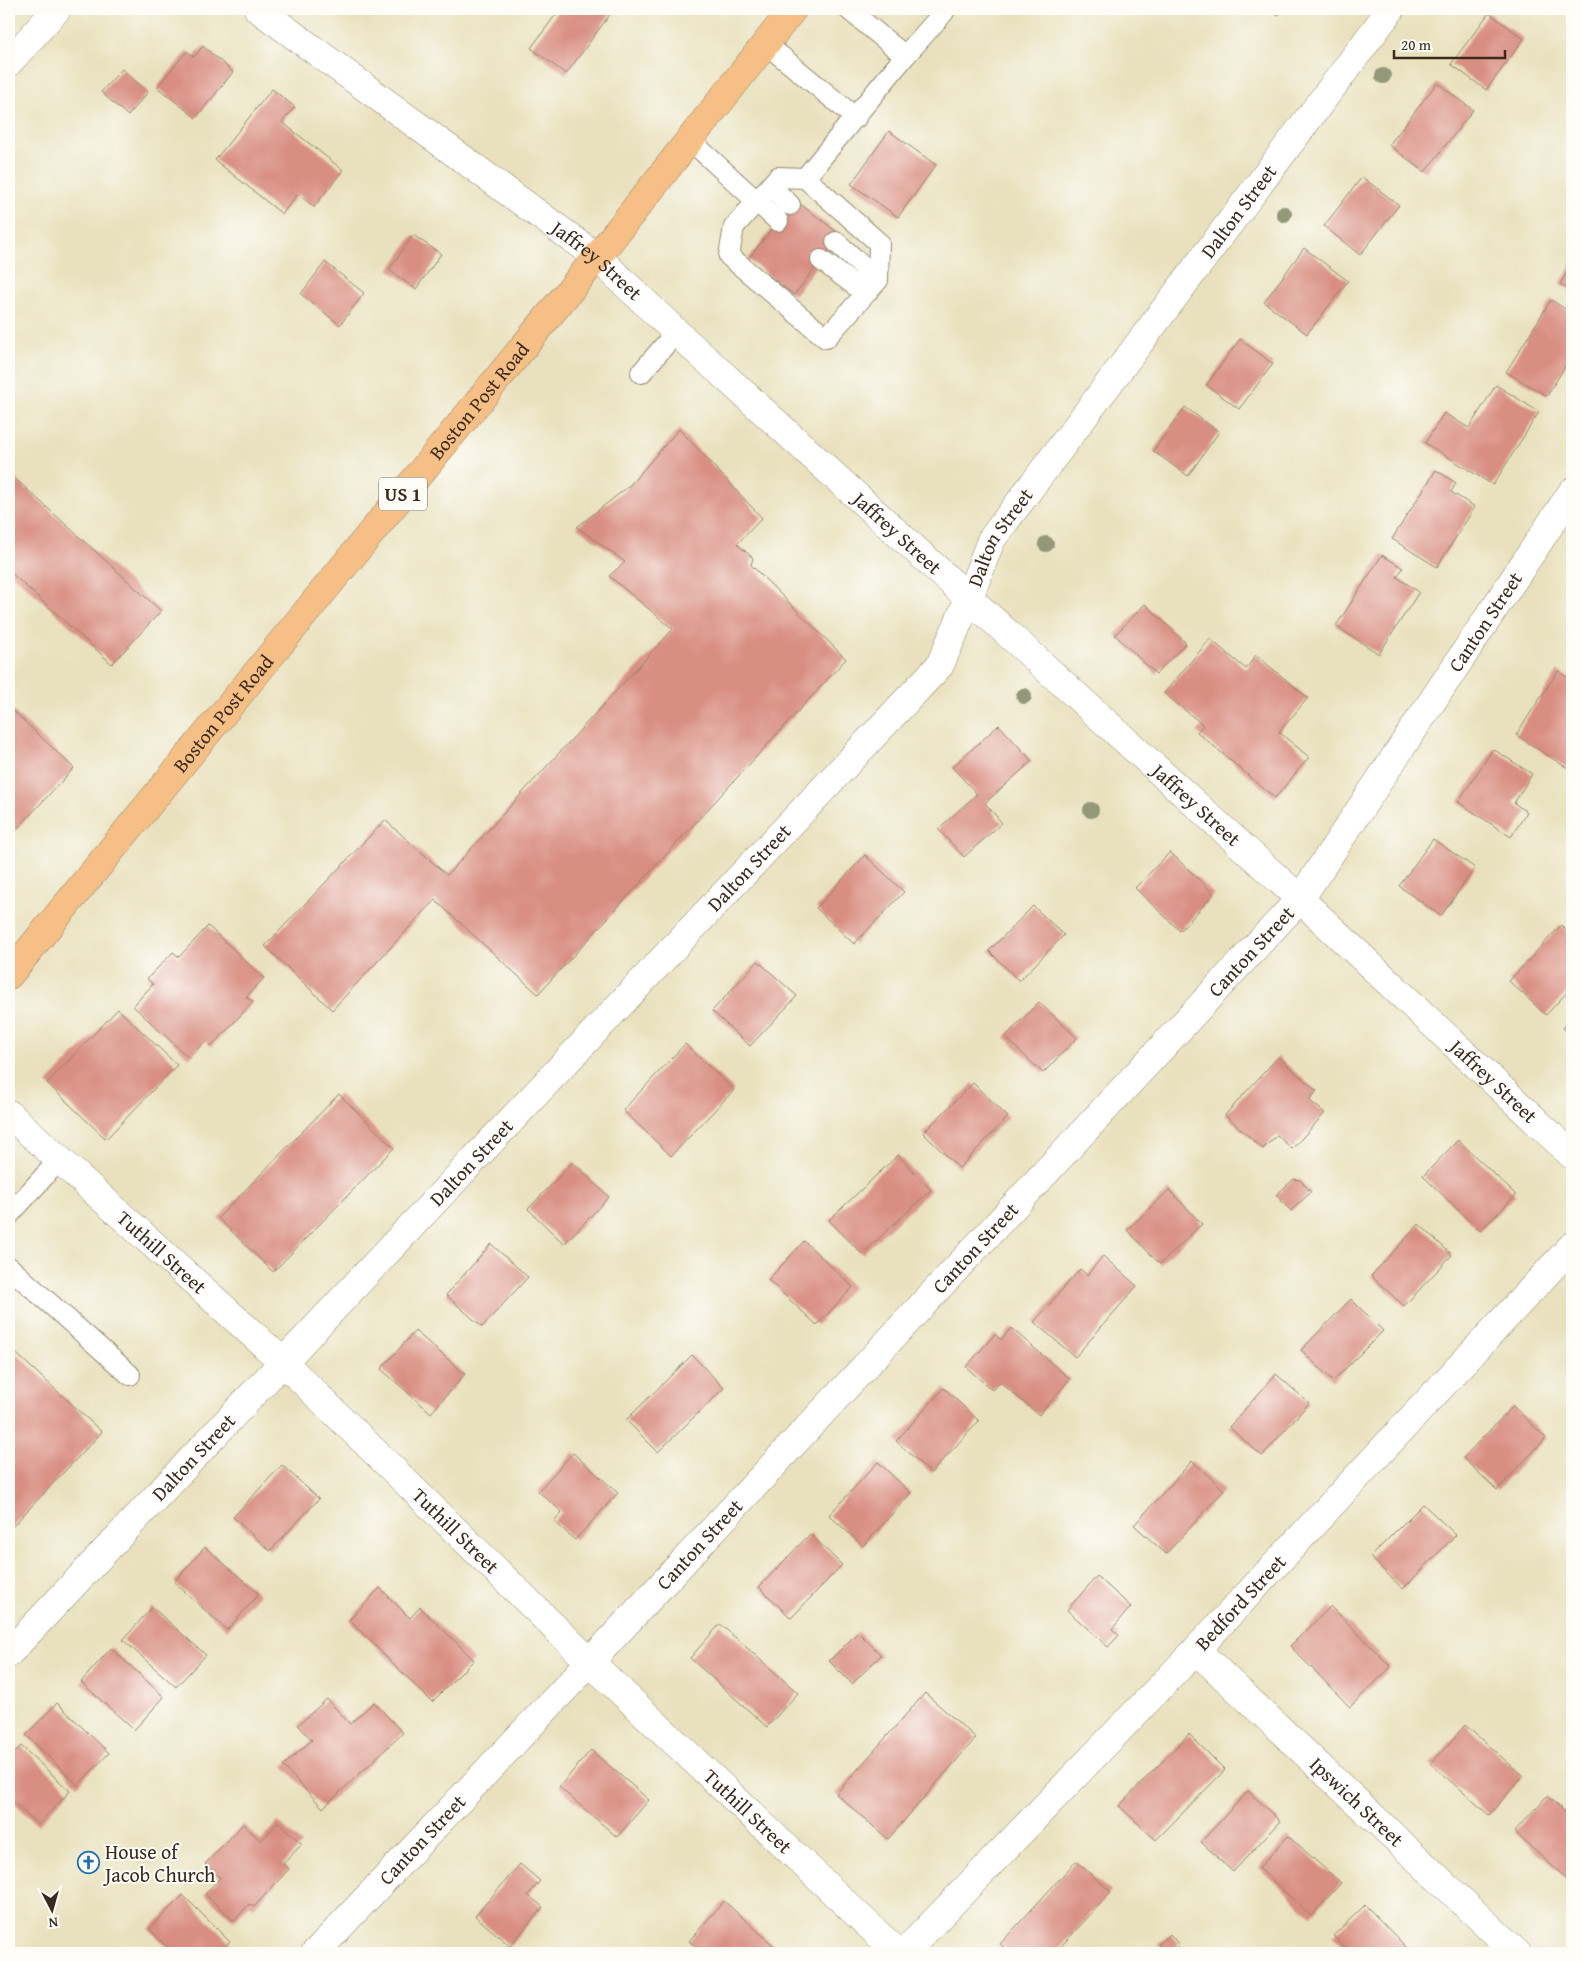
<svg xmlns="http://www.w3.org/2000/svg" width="1581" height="1962" font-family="'Gentium Book Plus',serif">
	<rect width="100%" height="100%" fill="#fdfcf7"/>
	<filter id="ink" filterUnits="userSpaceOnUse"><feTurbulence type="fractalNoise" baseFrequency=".02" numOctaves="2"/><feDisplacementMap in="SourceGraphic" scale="10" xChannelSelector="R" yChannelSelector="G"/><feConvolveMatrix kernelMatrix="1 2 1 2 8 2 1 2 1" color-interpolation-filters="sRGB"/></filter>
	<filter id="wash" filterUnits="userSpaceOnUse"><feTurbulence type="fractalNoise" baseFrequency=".0096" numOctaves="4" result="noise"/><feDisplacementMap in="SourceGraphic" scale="20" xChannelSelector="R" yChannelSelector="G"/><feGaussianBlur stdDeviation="1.12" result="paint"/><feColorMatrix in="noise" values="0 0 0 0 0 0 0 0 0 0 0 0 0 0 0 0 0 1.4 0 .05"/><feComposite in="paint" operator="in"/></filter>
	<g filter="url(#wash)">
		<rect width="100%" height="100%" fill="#e9e1bd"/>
		<g id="blocks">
			<!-- building -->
			<path fill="#d98e82" d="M560 9H614L566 74 531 48Z
				M1270 9H1284L1278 15Z
				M1489 13 1524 39 1486 90 1451 64Z
				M203 46 233 72 196 118 157 87 187 51 194 57Z
				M122 69 148 92 128 116 101 92Z
				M1437 83 1473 110 1425 172 1389 145Z
				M272 89 295 107 282 122 343 170 314 207 298 194 282 214 215 160Z
				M889 131 936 165 898 217 851 184Z
				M1362 177 1399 205 1360 255 1324 226Z
				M795 200 841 235 794 295 748 259Z
				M413 235 441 254 416 289 389 270Z
				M1304 248 1348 281 1307 334 1264 302Z
				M325 262 364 293 340 325 301 294Z
				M1572 264V291L1560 284Z
				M1551 300 1572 313V355L1547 396 1506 372Z
				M1240 339 1273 364 1239 409 1206 385Z
				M1496 385 1539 412 1493 485 1425 443 1444 413 1469 428Z
				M1185 407 1219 432 1188 476 1153 451Z
				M679 429 762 518 737 544 753 558 751 565 846 659 538 994 435 900 332 1010 265 946 385 820 447 875 673 629 609 576 625 562 577 527 629 486Z
				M1436 470 1456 483 1451 492 1475 507 1437 567 1392 539Z
				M9 473 161 611 112 664 9 571Z
				M1382 555 1403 568 1397 577 1419 592 1379 654 1336 626Z
				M1145 604 1186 643 1156 674 1115 635Z
				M1210 639 1246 669 1256 655 1308 698 1279 732 1309 757 1275 798 1197 732 1203 725 1164 693Z
				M1558 671 1572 680V771L1516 735Z
				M9 707 74 768 16 830 9 824Z
				M999 725 1032 761 985 803 1002 823 964 857 938 829 977 794 952 767Z
				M1493 749 1532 774 1514 803 1527 812 1511 837 1458 802Z
				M1433 839 1475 868 1441 916 1399 886Z
				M1170 852 1214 894 1180 931 1135 888Z
				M865 855 904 892 854 944 816 908Z
				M1033 906 1064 935 1019 981 989 951Z
				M1561 925 1572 936V987L1546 1015 1509 981Z
				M208 926 264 978 246 997 253 1002 211 1047 205 1041 189 1058 133 1006 153 984 147 979 173 952 179 957Z
				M758 961 797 996 750 1046 712 1011Z
				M1039 1002 1077 1038 1043 1073 1005 1037Z
				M118 1009 177 1065 106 1139 47 1083Z
				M1572 1018V1037L1563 1028Z
				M685 1044 734 1090 671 1156 623 1110Z
				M1278 1057 1317 1091 1309 1100 1325 1113 1292 1149 1277 1135 1263 1149 1225 1115Z
				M973 1083 1008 1117 959 1168 923 1133Z
				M339 1094 394 1148 273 1272 218 1218Z
				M1458 1140 1516 1195 1480 1231 1423 1176Z
				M898 1155 931 1190 862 1254 829 1220Z
				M573 1162 609 1197 564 1244 528 1209Z
				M1294 1179 1300 1180 1311 1192 1291 1211 1276 1195Z
				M1169 1190 1202 1224 1160 1264 1127 1230Z
				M1419 1224 1452 1255 1404 1306 1371 1276Z
				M804 1241 853 1287 817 1325 768 1280Z
				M491 1244 528 1277 482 1327 446 1295Z
				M1103 1256 1137 1286 1075 1357 1034 1322 1080 1269 1087 1275Z
				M1351 1299 1383 1331 1333 1381 1301 1350Z
				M1011 1328 1070 1379 1039 1415 1000 1382 992 1390 966 1367 995 1334 1001 1340Z
				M415 1331 465 1374 431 1413 381 1369Z
				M9 1347 102 1432 9 1530Z
				M692 1355 724 1388 658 1452 626 1420Z
				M1276 1374 1309 1403 1262 1456 1229 1427Z
				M944 1388 979 1421 931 1473 896 1441Z
				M1513 1406 1546 1438 1497 1490 1463 1458Z
				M573 1453 618 1493 575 1540 554 1521 562 1512 538 1491Z
				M1192 1461 1224 1490 1166 1554 1134 1525Z
				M878 1462 911 1493 863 1546 829 1515Z
				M282 1465 319 1499 270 1551 233 1517Z
				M1423 1504 1456 1535 1403 1589 1370 1557Z
				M810 1534 842 1565 791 1618 759 1587Z
				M205 1547 259 1594 227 1630 174 1582Z
				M1097 1576 1131 1607 1112 1629 1119 1635 1108 1647 1067 1610Z
				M380 1588 410 1618 420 1607 474 1660 432 1702 349 1620Z
				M1331 1606 1391 1667 1350 1707 1290 1646Z
				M152 1607 206 1655 176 1687 123 1640Z
				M720 1624 798 1693 767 1727 690 1658Z
				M858 1632 881 1655 852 1684 829 1661Z
				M111 1648 164 1697 134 1730 81 1682Z
				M925 1693 976 1738 888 1839 836 1794Z
				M327 1699 350 1724 374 1702 403 1733 323 1808 283 1766 312 1740 298 1725Z
				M57 1703 109 1753 78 1785 26 1735Z
				M1465 1725 1523 1776 1489 1815 1431 1764Z
				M1189 1734 1225 1770 1156 1840 1119 1806Z
				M21 1746 70 1791 38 1825 9 1798V1759Z
				M591 1750 649 1800 617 1837 559 1787Z
				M1248 1791 1280 1821 1233 1872 1201 1842Z
				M1547 1796 1572 1818V1875L1568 1880 1514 1832Z
				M278 1822 302 1844 283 1864 289 1869 254 1907 249 1904 234 1921 205 1894 220 1878 205 1864 243 1824 261 1841Z
				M1288 1836 1341 1883 1311 1916 1259 1868Z
				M1076 1861 1111 1892 1055 1953H1010L1000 1944Z
				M520 1864 540 1881 528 1895 543 1907 510 1946 475 1916Z
				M183 1895 230 1942 218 1953H173L149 1929Z
				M724 1901 780 1951 778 1953H703L689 1941Z
				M1365 1905 1412 1953H1350L1333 1936Z
				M1170 1934 1179 1945 1170 1953H1166L1158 1944Z"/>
		</g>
	</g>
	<g filter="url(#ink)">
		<use href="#blocks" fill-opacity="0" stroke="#92866e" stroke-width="1"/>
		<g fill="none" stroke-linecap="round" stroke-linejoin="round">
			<defs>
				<path id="service" d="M848 9 905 56
					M766 44 856 118
					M690 140 778 221
					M778 177 805 178 879 243 878 280 826 338 729 256 734 227Z
					M805 178 905 56 944 12
					M770 186 790 205
					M836 242 878 280
					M821 260 865 293
					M641 373 676 332
					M9 1215 59 1160
					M9 1267 130 1375"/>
				<g id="minor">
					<path id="s1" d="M258 9 597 257 676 332 1300 899 1572 1155"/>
					<path d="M9 62 57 9"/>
					<path id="s2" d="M9 1114 282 1361 590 1662 898 1953"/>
					<path id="s3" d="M1196 1650 1517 1953"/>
					<path id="s4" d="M9 1653 940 665 969 598 991 540 1391 9"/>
					<path id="s5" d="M315 1953 590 1662 1300 899 1572 492"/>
					<path id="s6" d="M904 1953 1196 1650 1572 1246"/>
				</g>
				<g id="primary">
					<path id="s7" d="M9 975 597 257 793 9"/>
				</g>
			</defs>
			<!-- service casing -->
			<use href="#service" stroke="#92866e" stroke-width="22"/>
			<!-- minor casing -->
			<use href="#minor" stroke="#92866e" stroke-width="29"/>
			<!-- primary casing -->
			<use href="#primary" stroke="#92866e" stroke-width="29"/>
			<!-- service -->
			<use href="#service" stroke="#fff" stroke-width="20"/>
			<!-- minor -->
			<use href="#minor" stroke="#fff" stroke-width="28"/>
			<!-- primary -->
			<use href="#primary" stroke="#f5bf86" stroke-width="28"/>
		</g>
		<!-- trees -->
		<g fill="#94987a">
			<circle cx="1383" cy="76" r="8"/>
			<circle cx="1284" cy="214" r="8"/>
			<circle cx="1046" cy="544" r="8"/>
			<circle cx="1024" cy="696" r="8"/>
			<circle cx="1091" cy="810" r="8"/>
		</g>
	</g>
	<!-- icons -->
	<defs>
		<symbol id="church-ring" viewBox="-11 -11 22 22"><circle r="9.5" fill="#fdfcf7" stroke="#1f6fb2" stroke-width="1.5"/><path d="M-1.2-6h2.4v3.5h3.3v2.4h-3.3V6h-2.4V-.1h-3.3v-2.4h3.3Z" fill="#1f6fb2"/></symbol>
	</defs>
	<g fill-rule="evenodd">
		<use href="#church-ring" x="76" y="1850" width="25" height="25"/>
	</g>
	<g text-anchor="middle" stroke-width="4" stroke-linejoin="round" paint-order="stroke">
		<!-- shield labels -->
		<rect fill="#fdfcf7" stroke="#75695f" stroke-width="1" x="379" y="477.5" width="48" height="33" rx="4"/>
		<g font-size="19" font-weight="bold" fill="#3b2a1e">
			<text x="403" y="501">US 1</text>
		</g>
		<!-- street labels -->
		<g font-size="20" fill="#3b2a1e" stroke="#fdfcf7">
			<text dy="7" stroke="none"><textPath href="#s4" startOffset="1904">Dalton Street</textPath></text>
			<text dy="7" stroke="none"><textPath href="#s1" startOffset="422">Jaffrey Street</textPath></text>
			<text dy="7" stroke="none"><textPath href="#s7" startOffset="742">Boston Post Road</textPath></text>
			<text dy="7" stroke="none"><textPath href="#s1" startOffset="828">Jaffrey Street</textPath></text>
			<text dy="7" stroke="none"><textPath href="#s4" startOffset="1499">Dalton Street</textPath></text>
			<text dy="7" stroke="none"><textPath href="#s5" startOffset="1776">Canton Street</textPath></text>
			<text dy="7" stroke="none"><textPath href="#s7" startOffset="338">Boston Post Road</textPath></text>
			<text dy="7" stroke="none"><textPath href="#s1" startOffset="1232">Jaffrey Street</textPath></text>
			<text dy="7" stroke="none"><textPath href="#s4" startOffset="1079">Dalton Street</textPath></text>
			<text dy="7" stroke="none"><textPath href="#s5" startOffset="1371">Canton Street</textPath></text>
			<text dy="7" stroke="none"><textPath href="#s1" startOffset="1638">Jaffrey Street</textPath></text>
			<text dy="7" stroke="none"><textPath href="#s4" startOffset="674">Dalton Street</textPath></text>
			<text dy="7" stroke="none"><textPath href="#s5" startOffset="966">Canton Street</textPath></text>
			<text dy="7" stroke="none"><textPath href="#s2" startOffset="206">Tuthill Street</textPath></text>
			<text dy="7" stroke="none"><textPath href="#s4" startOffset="269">Dalton Street</textPath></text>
			<text dy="7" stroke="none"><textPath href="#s2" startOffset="611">Tuthill Street</textPath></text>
			<text dy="7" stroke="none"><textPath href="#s5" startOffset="561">Canton Street</textPath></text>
			<text dy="7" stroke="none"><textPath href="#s6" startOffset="486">Bedford Street</textPath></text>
			<text dy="7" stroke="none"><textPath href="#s3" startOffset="221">Ipswich Street</textPath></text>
			<text dy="7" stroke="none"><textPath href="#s2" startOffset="1016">Tuthill Street</textPath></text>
			<text dy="7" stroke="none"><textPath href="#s5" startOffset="156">Canton Street</textPath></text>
		</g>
		<!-- poi labels -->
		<g font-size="20" fill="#3b2a1e" stroke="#fdfcf7" text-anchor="start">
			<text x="105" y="1859">House of<tspan x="105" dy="23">Jacob Church</tspan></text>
		</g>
	</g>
	<!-- margin -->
	<rect width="1581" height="1962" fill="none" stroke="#fdfcf7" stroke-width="30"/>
	<!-- north arrow -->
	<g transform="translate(52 1910) rotate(174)" stroke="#fdfcf7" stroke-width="4" paint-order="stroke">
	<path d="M0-4L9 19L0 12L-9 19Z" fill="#3b2a1e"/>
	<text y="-8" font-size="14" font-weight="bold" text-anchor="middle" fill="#3b2a1e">N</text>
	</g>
	<!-- scale -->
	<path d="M1394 50v8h111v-8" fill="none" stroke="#3b2a1e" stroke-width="2.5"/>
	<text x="1401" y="50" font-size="15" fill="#3b2a1e" stroke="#fdfcf7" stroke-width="4" paint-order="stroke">20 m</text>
</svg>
